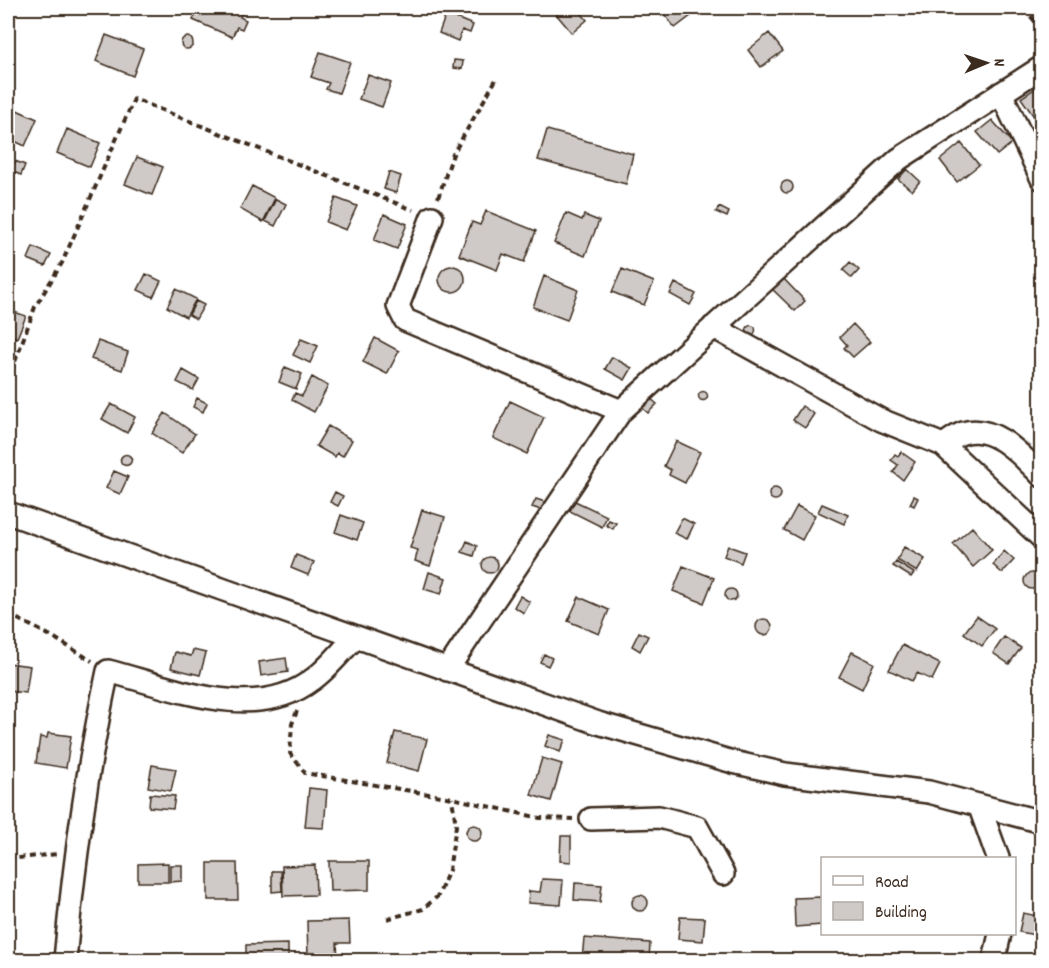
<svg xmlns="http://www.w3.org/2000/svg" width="1049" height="968" font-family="Dekko,sans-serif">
	<rect width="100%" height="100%" fill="#fff"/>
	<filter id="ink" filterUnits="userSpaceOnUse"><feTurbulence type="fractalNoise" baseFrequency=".0167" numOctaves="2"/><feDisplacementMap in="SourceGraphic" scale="12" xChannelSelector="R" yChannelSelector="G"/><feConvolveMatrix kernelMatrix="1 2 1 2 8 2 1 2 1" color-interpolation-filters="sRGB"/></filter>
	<g filter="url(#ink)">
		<!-- building -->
		<path fill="#cfcac7" stroke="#3b2a1e" stroke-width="1.5" d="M198 8H229L242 13 240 17 246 20 242 29 237 27 232 37 193 20Z
			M551 8H580L578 9 587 20 572 33Z
			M665 8H693L696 12 675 28 661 10Z
			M446 14 473 25 470 33 462 30 458 41 439 33Z
			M769 33 783 51 761 67 748 50Z
			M106 35 143 49 133 76 96 61Z
			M181 43a6 6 0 1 1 12 0a6 6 0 1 1-12 0Z
			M320 52 350 62 339 93 326 89 329 83 311 77Z
			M454 60 463 61 462 69 453 68Z
			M368 75 391 83 382 107 359 99Z
			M1042 84V128L1021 98Z
			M8 106 37 119 25 146 8 138Z
			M992 120 1012 143 997 155 977 132Z
			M67 129 100 143 90 167 57 153Z
			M547 130 633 154 626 184 538 160Z
			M961 143 979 165 957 182 940 160Z
			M137 157 163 167 152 195 125 184Z
			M15 161 25 165 21 175 11 171Z
			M907 169 920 181 912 191 898 179Z
			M389 172 401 176 396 193 384 189Z
			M781 187a6 6 0 1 1 12 0a6 6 0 1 1-12 0Z
			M252 186 275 198 263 222 240 209Z
			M336 198 357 206 346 230 326 222Z
			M276 199 286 204 275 226 265 221Z
			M719 207 729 212 727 217 716 212Z
			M486 211 536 231 524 262 503 254 497 270 459 255 472 222 480 225Z
			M566 213 582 220 584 215 599 221 585 256 554 243Z
			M384 214 407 224 397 249 374 240Z
			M33 247 51 255 45 266 28 259Z
			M850 262 859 270 852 278 843 270Z
			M439 279a13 13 0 1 1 26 0a13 13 0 1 1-26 0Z
			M622 269 654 282 644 305 612 292Z
			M146 274 161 281 153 297 138 290Z
			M544 276 578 290 567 320 533 307Z
			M782 277 805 301 795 311 771 288Z
			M675 283 696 294 690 305 670 294Z
			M176 289 196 299 186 317 167 307Z
			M196 301 204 305 196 319 189 315Z
			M8 310 26 316 17 338 8 334Z
			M853 324 870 342 853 357 844 348 847 345 840 337Z
			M746.5 330a4.5 4.5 0 1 1 9 0a4.5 4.5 0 1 1-9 0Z
			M375 338 399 351 387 374 363 362Z
			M301 339 318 346 310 363 293 355Z
			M98 341 128 352 122 370 91 359Z
			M612 357 632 368 625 380 605 369Z
			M285 367 302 374 296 389 279 382Z
			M183 370 199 379 193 390 177 382Z
			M312 377 328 386 314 412 292 400 295 393 302 396Z
			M698.5 396a4.5 4.5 0 1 1 9 0a4.5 4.5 0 1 1-9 0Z
			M649 397 657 404 648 413 640 406Z
			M197 398 207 403 203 412 193 407Z
			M510 401 544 417 527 454 493 438Z
			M111 404 135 417 127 433 102 419Z
			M802 406 814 414 805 428 793 420Z
			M165 413 195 434 182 453 152 433Z
			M328 426 352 440 343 456 337 453 335 457 316 446Z
			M676 441 700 452 685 483 669 475 671 470 664 466Z
			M901 452 915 462 903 480 893 472 898 465 891 460 895 454 898 456Z
			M120.5 460a5.5 5.5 0 1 1 11 0a5.5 5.5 0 1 1-11 0Z
			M114 471 128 477 120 494 106 488Z
			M769 494a6 6 0 1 1 12 0a6 6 0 1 1-12 0Z
			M335 492 343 496 338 506 330 502Z
			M914 496 918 498 914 506 910 504Z
			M536 499 545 502 541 510 532 507Z
			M575 501 607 516 602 527 570 511Z
			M822 504 848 515 844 524 818 512Z
			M797 506 815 515 802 540 784 530Z
			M422 510 445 517 430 566 415 561 418 550 410 548Z
			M341 515 363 523 357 540 335 532Z
			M682 518 694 524 687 539 674 533Z
			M609 520 616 523 613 529 606 525Z
			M972 527 992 550 973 567 953 544Z
			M467 541 477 546 474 556 462 552Z
			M728 546 745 552 741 563 724 556Z
			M904 547 925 559 917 572 897 560Z
			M1004 551 1014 560 1002 573 993 565Z
			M296 555 314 562 308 575 291 568Z
			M482 565a8 8 0 1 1 16 0a8 8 0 1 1-16 0Z
			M896 562 914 573 911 577 893 566Z
			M683 566 714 578 704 603 673 591Z
			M429 572 446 578 441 594 424 589Z
			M1024 581a8 8 0 1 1 16 0a8 8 0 1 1-16 0Z
			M725 595a6 6 0 1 1 12 0a6 6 0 1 1-12 0Z
			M520 596 530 602 524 613 514 607Z
			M579 597 609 610 599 634 568 621Z
			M977 616 995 629 982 646 964 633Z
			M756 627a8 8 0 1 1 16 0a8 8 0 1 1-16 0Z
			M639 632 648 636 640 651 632 646Z
			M1004 637 1021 648 1009 664 993 653Z
			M902 645 940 664 932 680 917 673 912 681 889 670Z
			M193 650 206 653 200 675 171 668 175 652 191 656Z
			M852 652 874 663 862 689 839 677Z
			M544 654 552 658 548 666 540 662Z
			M286 658 288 672 261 676 259 662Z
			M8 663 30 666 26 693 8 691Z
			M395 732 427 739 419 771 387 763Z
			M48 733 71 736 66 768 36 763 40 737 47 738Z
			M549 735 565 740 560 752 545 746Z
			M542 758 562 764 551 801 531 795Z
			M152 765 176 769 171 791 148 787Z
			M309 788 327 790 324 828 305 827Z
			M150 794 175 796 173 809 149 807Z
			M466 833a8 8 0 1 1 16 0a8 8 0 1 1-16 0Z
			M561 836H571V862L560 861Z
			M329 861H369V890L330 891Z
			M168 863V882H138V864Z
			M208 863H237L238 900H208Z
			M170 865H182V881L170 882Z
			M315 865 316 895 283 896 282 866Z
			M272 871H281L282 891 272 892Z
			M542 879 563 880 561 905 528 903 529 891 540 892Z
			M575 883 602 885 600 902 574 900Z
			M632 903a8 8 0 1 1 16 0a8 8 0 1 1-16 0Z
			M822 897V925L795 927 794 898Z
			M1023 913 1042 917 1041 936 1019 932Z
			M680 917 705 918 703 941 678 939Z
			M349 920 350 943H337L338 959H308L307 921Z
			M584 938 650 943 649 960H582Z
			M288 944V960H246V945Z"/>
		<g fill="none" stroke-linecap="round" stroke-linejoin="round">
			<defs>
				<path id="minor" d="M1001 93 1042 179
					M432 217 398 306 405 320 621 411
					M713 327 881 420 943 445 1042 538
					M943 445C949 442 956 435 963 433 994 423 1022 456 1042 476
					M8 513 598 723 733 762 785 774 929 792 1042 822
					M447 670 621 411 899 159 1042 67
					M979 805 998 858
					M591 819 659 817 697 827 723 874
					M65 960C74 863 87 767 108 671 170 687 255 724 312 680 328 669 341 651 355 638
					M994 960 1000 934"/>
			</defs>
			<!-- minor casing -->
			<use href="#minor" stroke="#3b2a1e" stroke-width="26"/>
			<!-- path -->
			<path stroke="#3b2a1e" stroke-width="4" stroke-dasharray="6 4.5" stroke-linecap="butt" d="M1024 8 1042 30
				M1041 39H1042
				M438 198 453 154 498 76
				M8 381 35 307 62 263 134 99 413 210
				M8 614 53 637 92 661
				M297 711 292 724 290 753 305 773 452 798 540 818 573 819
				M8 859 58 854
				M387 919 423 909 438 896 449 870 456 826 452 798"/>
			<!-- minor -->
			<use href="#minor" stroke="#fff" stroke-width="21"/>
		</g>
	</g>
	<!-- margin -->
	<rect width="1049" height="968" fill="none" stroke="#fff" stroke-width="30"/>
	<rect x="15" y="15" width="1019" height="938" fill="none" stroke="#3b2a1e" stroke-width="2" filter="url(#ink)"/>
	<!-- legend -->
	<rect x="821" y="857" width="195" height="78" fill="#ffffff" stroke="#b1aaa5" stroke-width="1.5"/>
	<rect x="833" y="876" width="30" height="9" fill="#ffffff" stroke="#b1aaa5" stroke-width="1.5"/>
	<text x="875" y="887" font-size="18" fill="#3b2a1e">Road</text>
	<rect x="833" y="902" width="30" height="18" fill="#cfcac7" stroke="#b1aaa5" stroke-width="1.5"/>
	<text x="875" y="917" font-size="18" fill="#3b2a1e">Building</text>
	<!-- north arrow -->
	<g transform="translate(986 63) rotate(88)" stroke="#ffffff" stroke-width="4.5" paint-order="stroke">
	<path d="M0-4.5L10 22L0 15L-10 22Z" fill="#3b2a1e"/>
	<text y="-9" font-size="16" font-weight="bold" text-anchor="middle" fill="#3b2a1e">N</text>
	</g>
</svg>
